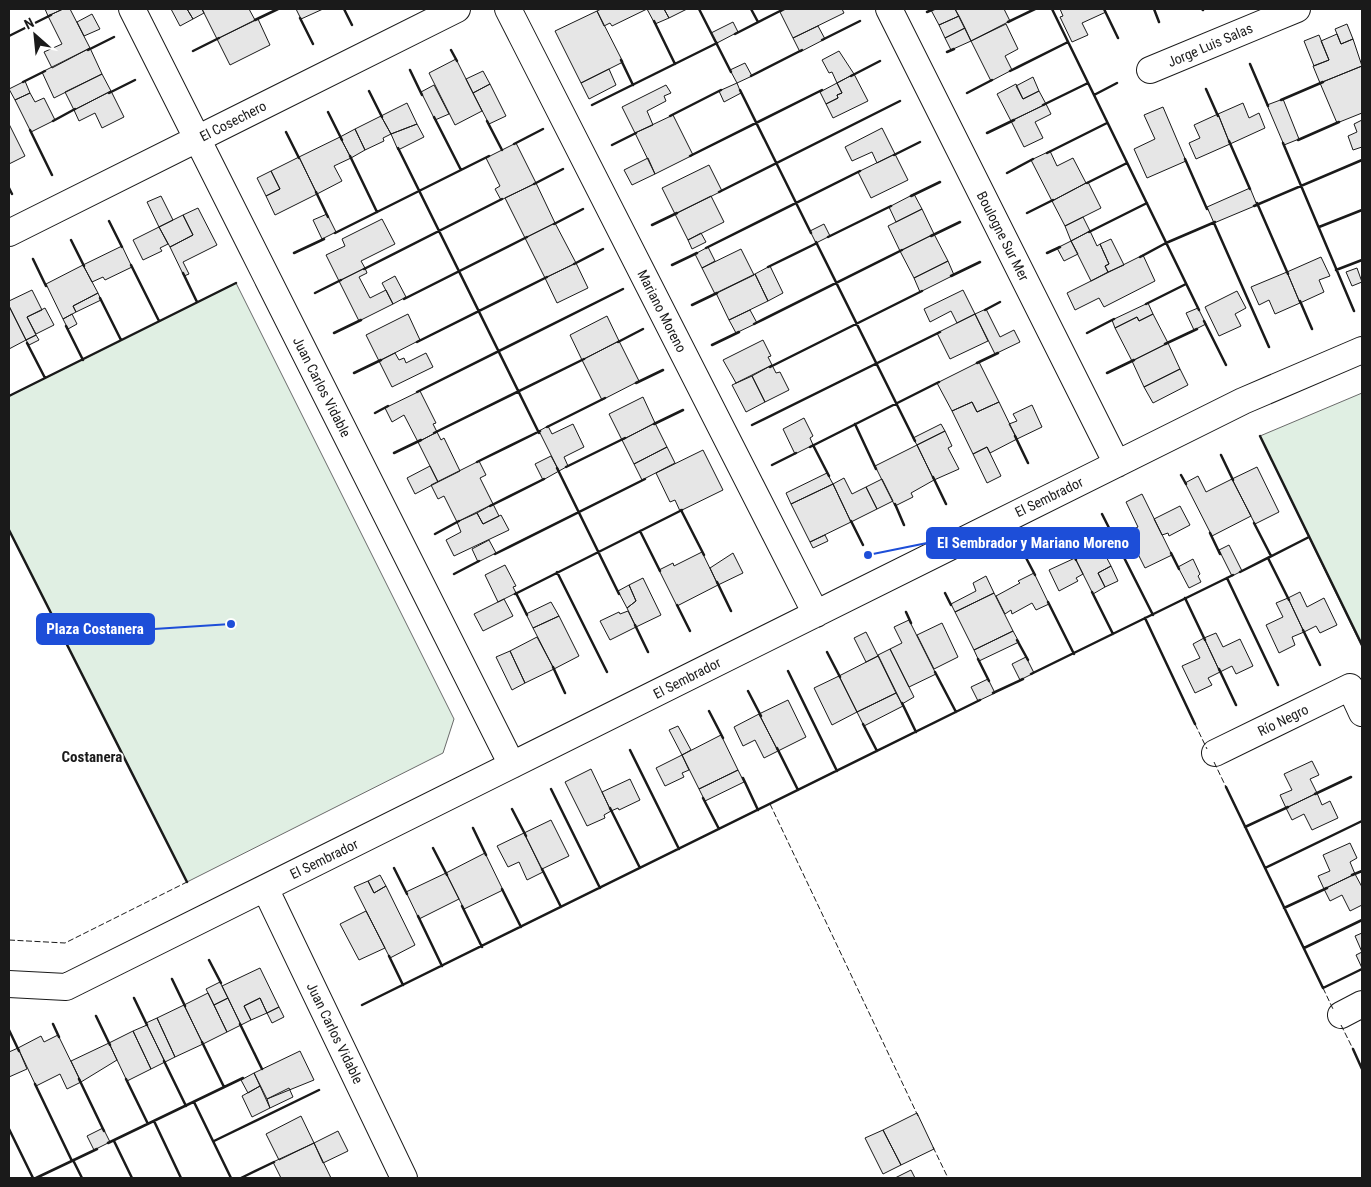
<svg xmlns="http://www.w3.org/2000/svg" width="1371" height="1187" font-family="'Roboto Condensed',sans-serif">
	<rect width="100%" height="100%" fill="#fff"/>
	<!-- green -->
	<path fill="#e0efe3" stroke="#6a6a6a" d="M236 283 454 719 443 753 187 882 9 530V396Z
		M1362 393V647L1260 436Z"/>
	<!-- building -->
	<path fill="#e6e6e6" stroke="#1a1a1a" d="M45 9H63L48 16Z
		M63 9H70L90 48 52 68 44 52 62 44 48 16Z
		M171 9H187L193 19 180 26Z
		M187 9H202L204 13 193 19Z
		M202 9H249L255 20 217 39Z
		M296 9H323L301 19Z
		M601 9H647L612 26 610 23 604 26 597 11Z
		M647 9H664L669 18 655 24Z
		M664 9H687L669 18Z
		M786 9H842L844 13 793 38 780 12Z
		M934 9H955L959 16 939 25 931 10Z
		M955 9H1004L1010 21 971 41Z
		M1060 9H1104L1106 12 1082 23 1088 35 1072 42 1060 17 1063 16Z
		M597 11 623 62 581 83 555 31Z
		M92 14 100 29 84 36 77 22Z
		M959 16 965 28 945 38 939 25Z
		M258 19 270 45 230 65 217 39Z
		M733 22 738 32 717 43 711 33Z
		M1006 24 1018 49 1005 56 1012 70 991 81 971 41Z
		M1347 24 1353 39 1341 44 1335 29Z
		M818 26 825 39 800 52 793 38Z
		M965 28 971 41 951 50 945 38Z
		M1337 34 1341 44 1353 39 1362 66 1320 83 1313 66 1329 60 1321 41Z
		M1319 35 1329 60 1314 66 1304 41Z
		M90 48 102 74 54 98 42 72Z
		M839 51 854 74 837 83 832 72 829 73 822 60Z
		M456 59 482 111 455 125 429 73Z
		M745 63 752 76 737 83 730 70Z
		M1362 66V113L1337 123 1320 83Z
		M609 69 616 85 589 99 581 83Z
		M483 71 490 84 473 93 466 79Z
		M102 74 111 91 74 110 65 92Z
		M854 74 868 101 833 118 826 104 838 98 837 95 842 93 837 83Z
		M1033 77 1039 91 1023 99 1016 86Z
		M25 81 30 93 15 100 9 89Z
		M737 83 741 93 724 102 719 91Z
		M837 83 842 93 837 95 838 98 826 104 820 92Z
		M490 84 506 116 489 124 473 93Z
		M1016 84 1023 99 1039 91 1046 104 1011 121 997 94Z
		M434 85 449 114 435 120 421 92Z
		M666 85 671 93 664 96 666 101 647 111 653 125 635 133 622 107Z
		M111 91 124 117 102 128 95 113 79 121 74 110Z
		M30 93 35 102 44 98 55 120 31 132 15 100Z
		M1283 99 1299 139 1284 145 1267 105Z
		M407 103 417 124 391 134 381 116Z
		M1243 103 1249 118 1259 113 1265 128 1230 144 1218 114Z
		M1046 104 1051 114 1035 122 1043 138 1024 147 1011 121Z
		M1163 107 1186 161 1147 178 1134 149 1155 139 1144 115Z
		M1218 114 1230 144 1196 159 1189 143 1200 138 1194 125Z
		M673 115 693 155 655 174 635 133Z
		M381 116 391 134 383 138 384 141 365 150 355 129Z
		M1362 120V147L1353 150 1348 136 1357 132 1354 124Z
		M9 124 25 156 9 164Z
		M417 124 424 137 398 150 391 134Z
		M882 128 895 154 877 163 872 152 852 161 845 147Z
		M355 129 365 150 351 158 340 137Z
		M340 137 351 158 334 166 342 181 317 194 299 157Z
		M516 143 536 183 501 200 495 189 500 186 486 158Z
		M1050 151 1057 166 1073 158 1086 183 1052 201 1031 160Z
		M895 154 908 180 871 198 858 172Z
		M299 157 317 194 275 215 266 196 280 189 271 171Z
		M648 158 655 174 632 185 624 170Z
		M709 165 722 191 675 214 662 188Z
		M271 171 280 189 266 196 257 178Z
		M1088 182 1101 208 1065 226 1052 201Z
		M536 183 555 223 525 238 505 198Z
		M1250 188 1257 205 1214 223 1207 207Z
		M914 194 922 209 896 222 889 207Z
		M161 196 173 220 159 227 147 202Z
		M711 196 724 222 688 240 675 214Z
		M198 208 217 245 183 262 189 274 184 276 170 247 193 235 183 215Z
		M922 209 934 234 900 251 888 226Z
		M327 214 336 232 322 239 313 220Z
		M183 215 193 235 170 247 159 227Z
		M1083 217 1090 231 1071 241 1065 226Z
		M382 219 395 244 361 261 365 268 339 281 326 255 345 246 342 239Z
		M555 223 576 263 545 278 525 238Z
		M824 224 830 236 816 243 810 231Z
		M159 227 168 244 160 248 162 251 143 260 133 240Z
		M1090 231 1097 246 1100 244 1109 264 1105 266 1108 272 1091 281 1071 241Z
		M701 233 706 242 692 249 688 240Z
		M934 234 948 261 914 278 900 251Z
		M1111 239 1124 265 1108 272 1105 266 1109 264 1100 244Z
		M1071 241 1078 254 1064 261 1057 248Z
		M122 246 132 267 105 280 103 277 92 282 83 265Z
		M708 247 715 261 702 268 695 254Z
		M741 249 754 275 715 294 702 268Z
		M1143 255 1155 281 1104 307 1099 298 1075 310 1067 293Z
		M1321 257 1330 276 1319 280 1324 292 1300 303 1287 272Z
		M948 261 954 275 920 292 914 278Z
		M576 263 588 288 557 303 545 278Z
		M83 265 98 293 73 306 76 312 63 319 46 284Z
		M770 266 783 293 768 301 755 274Z
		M365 268 367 273 359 277 370 298 386 290 393 304 359 321 339 281Z
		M1357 268 1362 282 1352 286 1346 272Z
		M1287 272 1300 303 1275 314 1269 300 1259 305 1251 287Z
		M755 274 768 301 729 320 716 293Z
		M395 276 406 297 393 304 382 283Z
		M32 290 42 310 27 317 36 335 26 340 9 306V301Z
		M963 290 975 314 957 323 951 311 930 322 924 309Z
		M1237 291 1246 308 1235 314 1241 326 1219 336 1205 307Z
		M98 293 101 300 76 312 73 306Z
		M1148 303 1153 314 1139 321 1137 317 1115 328 1112 320Z
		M9 306 26 340 9 349Z
		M45 308 54 325 36 334 27 317Z
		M1198 308 1206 324 1194 330 1186 313Z
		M986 309 1000 337 1014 330 1020 342 995 354 975 314Z
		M750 310 757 323 736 333 729 320Z
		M72 314 77 324 68 329 63 319Z
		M408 314 420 340 379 361 366 335Z
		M975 314 988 341 950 359 937 333Z
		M1153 314 1168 343 1132 361 1115 328 1137 317 1139 321Z
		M607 316 619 341 582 360 570 335Z
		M36 335 39 340 29 345 26 340Z
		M763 340 771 356 768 357 772 365 736 383 723 360Z
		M619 341 639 381 602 400 582 360Z
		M1168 343 1180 369 1144 387 1132 361Z
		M395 353 399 360 404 358 406 363 426 353 433 367 392 387 379 361Z
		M979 362 999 402 977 412 972 402 952 411 937 383Z
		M772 365 776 373 780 372 789 390 765 402 752 376Z
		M1180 369 1188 385 1153 403 1144 387Z
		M752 376 765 402 746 412 732 385Z
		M420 391 436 423 433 424 437 432 418 442 404 415 392 422 385 408Z
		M643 397 655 423 622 440 609 414Z
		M972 402 977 412 999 402 1017 439 990 453 987 447 973 454 952 411Z
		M1032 405 1042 427 1017 439 1009 424 1017 421 1013 414Z
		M804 418 813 436 810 438 813 445 795 454 783 429Z
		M655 423 667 447 634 464 622 440Z
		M573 424 584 447 564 457 568 466 559 471 539 431 548 426 552 434Z
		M941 424 945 431 917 445 913 438Z
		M945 431 952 446 948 448 959 469 934 480 917 445Z
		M437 432 441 440 444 438 460 471 438 482 418 442Z
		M917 445 934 480 911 493 913 497 895 506 875 466Z
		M667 447 675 463 642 480 634 464Z
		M987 447 1001 476 987 483 973 454Z
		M703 450 723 490 680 511 675 500 670 502 656 473Z
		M551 456 559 471 543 480 535 464Z
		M479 461 486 475 480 478 493 504 457 522 444 496 438 499 431 485Z
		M430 466 438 482 415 494 407 478Z
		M1257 467 1279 512 1255 524 1232 479Z
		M827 473 833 484 791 504 786 493Z
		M1198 476 1206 492 1232 479 1251 516 1212 536 1185 483Z
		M844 478 852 494 866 487 877 509 851 522 833 484Z
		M882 479 893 501 877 509 866 487Z
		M833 484 851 522 810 542 791 504Z
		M1142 494 1172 555 1145 568 1127 532 1138 527 1126 502Z
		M493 504 499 516 483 524 477 513Z
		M1180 506 1190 525 1169 536 1168 533 1162 535 1154 519Z
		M477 513 483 524 501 515 509 530 454 556 446 540 461 532 457 522Z
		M825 535 828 541 813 548 810 542Z
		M489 540 496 553 478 562 472 549Z
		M1100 545 1111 566 1098 573 1105 587 1093 594 1075 558Z
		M1229 545 1242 571 1232 576 1219 550Z
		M702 552 718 585 677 606 659 570 673 563 674 566Z
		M733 553 743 573 718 585 710 568Z
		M1075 558 1083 574 1076 578 1078 581 1059 591 1049 570Z
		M1193 559 1200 574 1198 576 1201 582 1189 588 1178 567Z
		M505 565 516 586 513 587 516 593 498 602 485 575Z
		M1111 566 1118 581 1105 587 1098 573Z
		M1034 573 1049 604 1036 610 1032 603 1012 614 1011 610 1005 614 996 596 1020 583 1018 581Z
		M986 576 994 593 955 612 951 604 976 591 973 583Z
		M643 578 661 615 636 627 627 608 636 601 629 585Z
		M629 585 636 601 627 608 618 591Z
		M1300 592 1307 607 1324 598 1337 625 1320 633 1316 626 1304 632 1288 598Z
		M994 593 1013 631 974 650 955 612Z
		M1288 598 1304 632 1292 637 1295 645 1279 653 1266 625 1283 617 1276 603Z
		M504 599 513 616 483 631 474 614Z
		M551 602 559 616 533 628 526 614Z
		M628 611 636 627 610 640 600 621 619 612 620 614Z
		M559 616 579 656 554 669 533 628Z
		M909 620 936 674 909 687 890 649 902 643 894 627Z
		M942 623 958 657 934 669 917 635Z
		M1013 631 1019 642 979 661 974 650Z
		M866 632 878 656 866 662 854 638Z
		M1216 633 1223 647 1240 639 1253 666 1236 674 1232 666 1220 672 1204 638Z
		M537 637 554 669 525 683 510 651Z
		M1204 638 1220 672 1208 678 1212 685 1195 693 1182 666 1200 658 1193 644Z
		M890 649 914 697 902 704 878 655Z
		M510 651 525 683 512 690 496 657Z
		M878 656 896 693 857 712 839 676Z
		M1026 657 1034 673 1020 680 1012 664Z
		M839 676 857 712 832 725 814 688Z
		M988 679 995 693 978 701 971 687Z
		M896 693 903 706 864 726 857 712Z
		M788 700 806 737 778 751 759 714Z
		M759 714 778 751 764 758 755 740 743 746 734 727Z
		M678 726 691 750 682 755 669 730Z
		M721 735 738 770 699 789 682 755Z
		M682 755 689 770 682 773 684 777 665 786 656 768Z
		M1312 761 1319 775 1310 779 1317 793 1286 808 1280 795 1292 790 1284 774Z
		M591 769 611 811 604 815 605 818 587 826 565 782Z
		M738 770 744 782 705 801 699 789Z
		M630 779 640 800 619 810 618 808 611 811 602 792Z
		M1317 793 1322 805 1330 801 1338 818 1312 830 1304 814 1292 820 1286 808Z
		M551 820 569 856 542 869 524 833Z
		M524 833 543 872 527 880 519 862 508 867 497 846Z
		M1350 843 1357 858 1350 862 1355 874 1324 889 1318 876 1330 871 1323 855Z
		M485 853 503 890 464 909 446 873Z
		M446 873 459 899 419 919 406 892Z
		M1355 874 1362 887V905L1350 911 1342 895 1330 901 1324 889Z
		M380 875 386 886 374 893 368 881Z
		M368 881 374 893 386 886 415 945 390 958 354 887Z
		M366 911 385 948 359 960 340 924Z
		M1362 933V968L1356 955 1362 952 1355 936Z
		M260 968 279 1007 267 1013 260 998 244 1006 251 1020 241 1025 222 986Z
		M220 982 228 998 214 1005 206 989Z
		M208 993 227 1032 203 1044 184 1005Z
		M228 998 241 1025 227 1032 214 1005Z
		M260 998 267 1013 251 1020 244 1006Z
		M184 1005 203 1044 175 1057 157 1018Z
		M279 1007 284 1017 272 1023 267 1013Z
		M157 1018 175 1057 165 1062 146 1023Z
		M147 1025 165 1062 151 1069 133 1031Z
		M133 1031 151 1069 127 1081 109 1043Z
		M58 1035 81 1082 67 1089 60 1074 36 1086 18 1048 41 1036 44 1042Z
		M109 1043 117 1060 81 1082 71 1061Z
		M18 1048 27 1069 9 1077V1052Z
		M300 1051 314 1080 267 1099 254 1073Z
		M254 1073 260 1086 248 1093 241 1080Z
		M260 1086 270 1108 252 1117 242 1096Z
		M289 1088 293 1097 270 1108 267 1099Z
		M917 1113 934 1149 901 1165 883 1130Z
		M301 1116 314 1143 279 1160 266 1134Z
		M103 1128 110 1142 94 1150 87 1136Z
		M883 1130 901 1165 883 1174 865 1138Z
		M338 1131 348 1151 323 1163 314 1143Z
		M314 1143 331 1178H281L273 1162Z
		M911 1170 915 1178H895Z"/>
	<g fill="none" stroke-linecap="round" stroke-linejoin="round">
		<defs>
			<path id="street" d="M132 9 512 765
				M508 9 816 614
				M889 9 1117 464
				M1150 70 1297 9
				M9 233 457 9
				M1215 753 1350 687 1362 713
				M265 888 404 1178
				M9 984 66 987 1243 401 1362 350
				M1341 1015 1362 1004"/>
		</defs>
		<!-- street casing -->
		<use href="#street" stroke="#1a1a1a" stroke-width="28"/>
		<!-- street -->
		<use href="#street" stroke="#fff" stroke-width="26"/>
		<!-- fence -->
		<path stroke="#1a1a1a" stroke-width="1" stroke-dasharray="6 2.5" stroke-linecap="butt" d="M1195 724 1207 749
			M1214 762 1226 787
			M770 804 918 1116
			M9 940 65 943 187 882
			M1323 988 1333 1009
			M1341 1025 1353 1049
			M933 1147 948 1178"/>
		<!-- wall -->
		<path stroke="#1a1a1a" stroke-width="2.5" d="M344 9 352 25
			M699 9 731 72
			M751 9 758 22
			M1052 9 1199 310
			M1104 9 1118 38
			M1154 9 1159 22
			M1202 9 1203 10
			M927 12 934 9
			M300 18 313 44
			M255 20 278 9
			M654 21 675 64
			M1008 22 1035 9
			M735 34 782 10
			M9 36 51 15
			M822 40 860 21
			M88 50 114 37
			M451 50 457 61
			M193 51 219 38
			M947 52 954 49
			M621 60 633 85
			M1250 64 1268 106
			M410 70 422 95
			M1010 71 1068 42
			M751 76 802 50
			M851 76 880 61
			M23 82 45 71
			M1206 89 1218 116
			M740 90 811 233
			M369 91 382 117
			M109 93 135 80
			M967 93 992 80
			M1094 95 1117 83
			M1281 100 1323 82
			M592 105 717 43
			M1043 105 1088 83
			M328 112 342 140
			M670 116 721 90
			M434 117 461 170
			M53 121 75 109
			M487 121 502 150
			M30 130 52 175
			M286 132 299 158
			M987 133 1014 120
			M1298 140 1339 122
			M1229 141 1250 189
			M1283 143 1354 311
			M514 144 543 129
			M612 145 636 133
			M398 148 539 433
			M1047 153 1107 123
			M894 155 920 142
			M350 156 377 212
			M690 156 822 90
			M1185 159 1207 209
			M1007 173 1033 159
			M1087 183 1127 163
			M534 184 563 169
			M9 188 12 194
			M316 192 328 217
			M719 192 900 101
			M911 196 940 182
			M1257 203 1288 274
			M1254 206 1362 160
			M1027 213 1053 200
			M109 221 122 247
			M1214 223 1269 347
			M554 224 583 209
			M652 225 677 213
			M1319 227 1362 210
			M1089 232 1147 203
			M335 233 489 156
			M931 236 960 222
			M828 237 891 206
			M71 240 84 266
			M816 242 915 441
			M706 248 860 171
			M294 253 324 239
			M1047 253 1060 247
			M1140 257 1166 243 1215 222
			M33 259 46 286
			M574 264 603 249
			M131 265 159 321
			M672 265 697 253
			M768 267 817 243
			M364 269 502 199
			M1336 270 1362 260
			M183 273 197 302
			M951 276 980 262
			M315 293 341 280
			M100 298 121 340
			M404 299 527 237
			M1300 301 1312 329
			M1146 304 1186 284
			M692 305 717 293
			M985 310 1000 302
			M1204 321 1226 365
			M754 324 902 250
			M66 326 83 360
			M334 333 361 320
			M1087 333 1114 319
			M417 342 547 277
			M618 342 643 329
			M27 343 45 378
			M1165 344 1197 329
			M712 345 739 332
			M977 363 998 353
			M770 367 922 291
			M354 373 381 360
			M1107 373 1134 360
			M636 383 663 370
			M417 392 623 289
			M9 396 236 283
			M375 413 388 406
			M654 424 683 410
			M855 424 876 469
			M752 425 940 332
			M547 427 605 398
			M434 433 584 359
			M1015 436 1028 463
			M1260 436 1362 645
			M813 445 829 476
			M810 447 939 382
			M394 453 421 440
			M1221 455 1233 480
			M477 462 540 431
			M772 465 796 453
			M566 467 625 438
			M557 468 619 594
			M1181 475 1186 484
			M933 477 946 504
			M895 504 904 525
			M490 506 544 479
			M681 510 704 555
			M1102 514 1153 615
			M851 521 863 545
			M1254 523 1271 556
			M9 530 187 882
			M640 531 660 571
			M1210 533 1220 554
			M435 534 459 521
			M1063 534 1076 560
			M1171 553 1179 569
			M495 554 645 479
			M1024 554 1035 575
			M1268 558 1289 600
			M557 572 607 672
			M1240 572 1309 537
			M454 574 479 561
			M1227 578 1278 685
			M717 582 731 611
			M1092 592 1113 634
			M516 593 527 615
			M945 593 951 605
			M515 594 682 510
			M1185 598 1205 640
			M1048 602 1074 654
			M677 605 690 631
			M906 612 911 623
			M1145 618 1195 724
			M635 625 648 652
			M1303 630 1320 665
			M1017 640 1028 660
			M827 652 840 677
			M978 659 989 681
			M553 667 565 693
			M1219 669 1236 705
			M788 671 837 771
			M935 672 956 712
			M1031 674 1233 575
			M748 691 761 716
			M993 693 1023 679
			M902 703 916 732
			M709 711 723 738
			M863 724 877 751
			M777 748 798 790
			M630 750 679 849
			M743 778 758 810
			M1226 787 1323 988 1362 969
			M551 789 600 888
			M1315 794 1351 777
			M703 798 719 829
			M610 808 640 868
			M512 809 526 836
			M1245 827 1288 807
			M473 828 486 855
			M433 848 447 875
			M394 868 407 894
			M1265 868 1362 821
			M542 869 561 907
			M1352 875 1362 871
			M502 889 521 927
			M462 906 482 947
			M1284 908 1327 888
			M418 916 442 966
			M1304 948 1362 920
			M389 956 403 985
			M209 960 221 983
			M172 979 185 1006
			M134 998 147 1025
			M362 1005 980 700
			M96 1016 110 1045
			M53 1024 59 1037
			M240 1024 262 1069
			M9 1030 19 1051
			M202 1042 224 1087
			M1353 1049 1362 1069
			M164 1061 186 1106
			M79 1079 104 1131
			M126 1079 148 1124
			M35 1084 72 1161
			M194 1102 231 1178
			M154 1121 181 1178
			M9 1129 33 1178
			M114 1141 132 1178
			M214 1141 319 1090
			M108 1143 243 1078
			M73 1160 82 1178
			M36 1178 97 1149
			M241 1178 274 1162"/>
	</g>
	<g text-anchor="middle" stroke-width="4" stroke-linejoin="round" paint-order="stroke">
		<!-- street labels -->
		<g font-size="14" fill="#1a1a1a" stroke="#fff">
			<text transform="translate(1210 45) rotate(-23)" y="5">Jorge Luis Salas</text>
			<text transform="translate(233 121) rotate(-27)" y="5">El Cosechero</text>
			<text transform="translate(1003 236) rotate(63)" y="5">Boulogne Sur Mer</text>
			<text transform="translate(662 311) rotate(63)" y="5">Mariano Moreno</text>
			<text transform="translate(322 387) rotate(63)" y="5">Juan Carlos Vidable</text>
			<text transform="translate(1049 497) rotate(-26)" y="5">El Sembrador</text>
			<text transform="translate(687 678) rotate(-27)" y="5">El Sembrador</text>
			<text transform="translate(1283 720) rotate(-26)" y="5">Río Negro</text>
			<text transform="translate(324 859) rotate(-26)" y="5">El Sembrador</text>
			<text transform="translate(335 1033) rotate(64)" y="5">Juan Carlos Vidable</text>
		</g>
		<!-- neighbourhood labels -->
		<g font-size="15" font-weight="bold" fill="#1a1a1a" stroke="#fff">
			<text x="92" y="762">Costanera</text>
		</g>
	</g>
	<!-- callouts -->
	<path fill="none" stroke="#1d4ed8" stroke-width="2" d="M868 555L927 543M231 624L154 629"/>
	<g fill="#1d4ed8" stroke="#fff" stroke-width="2">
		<circle cx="868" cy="555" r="5"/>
		<circle cx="231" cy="624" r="5"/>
	</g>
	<g fill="#1d4ed8" stroke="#1d4ed8" stroke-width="2">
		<rect x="927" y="528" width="212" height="30" rx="5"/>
		<rect x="37" y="614" width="117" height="30" rx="5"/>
	</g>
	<g font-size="15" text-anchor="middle" font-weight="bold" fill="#fff">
		<text x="1033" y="548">El Sembrador y Mariano Moreno</text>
		<text x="95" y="634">Plaza Costanera</text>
	</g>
	<!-- border -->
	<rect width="1371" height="1187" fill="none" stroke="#1a1a1a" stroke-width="20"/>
	<!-- north arrow -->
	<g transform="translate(35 35) rotate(333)" stroke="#ffffff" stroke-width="4" paint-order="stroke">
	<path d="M0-4L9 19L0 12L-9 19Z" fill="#1a1a1a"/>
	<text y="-8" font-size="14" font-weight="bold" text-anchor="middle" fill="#1a1a1a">N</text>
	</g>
</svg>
